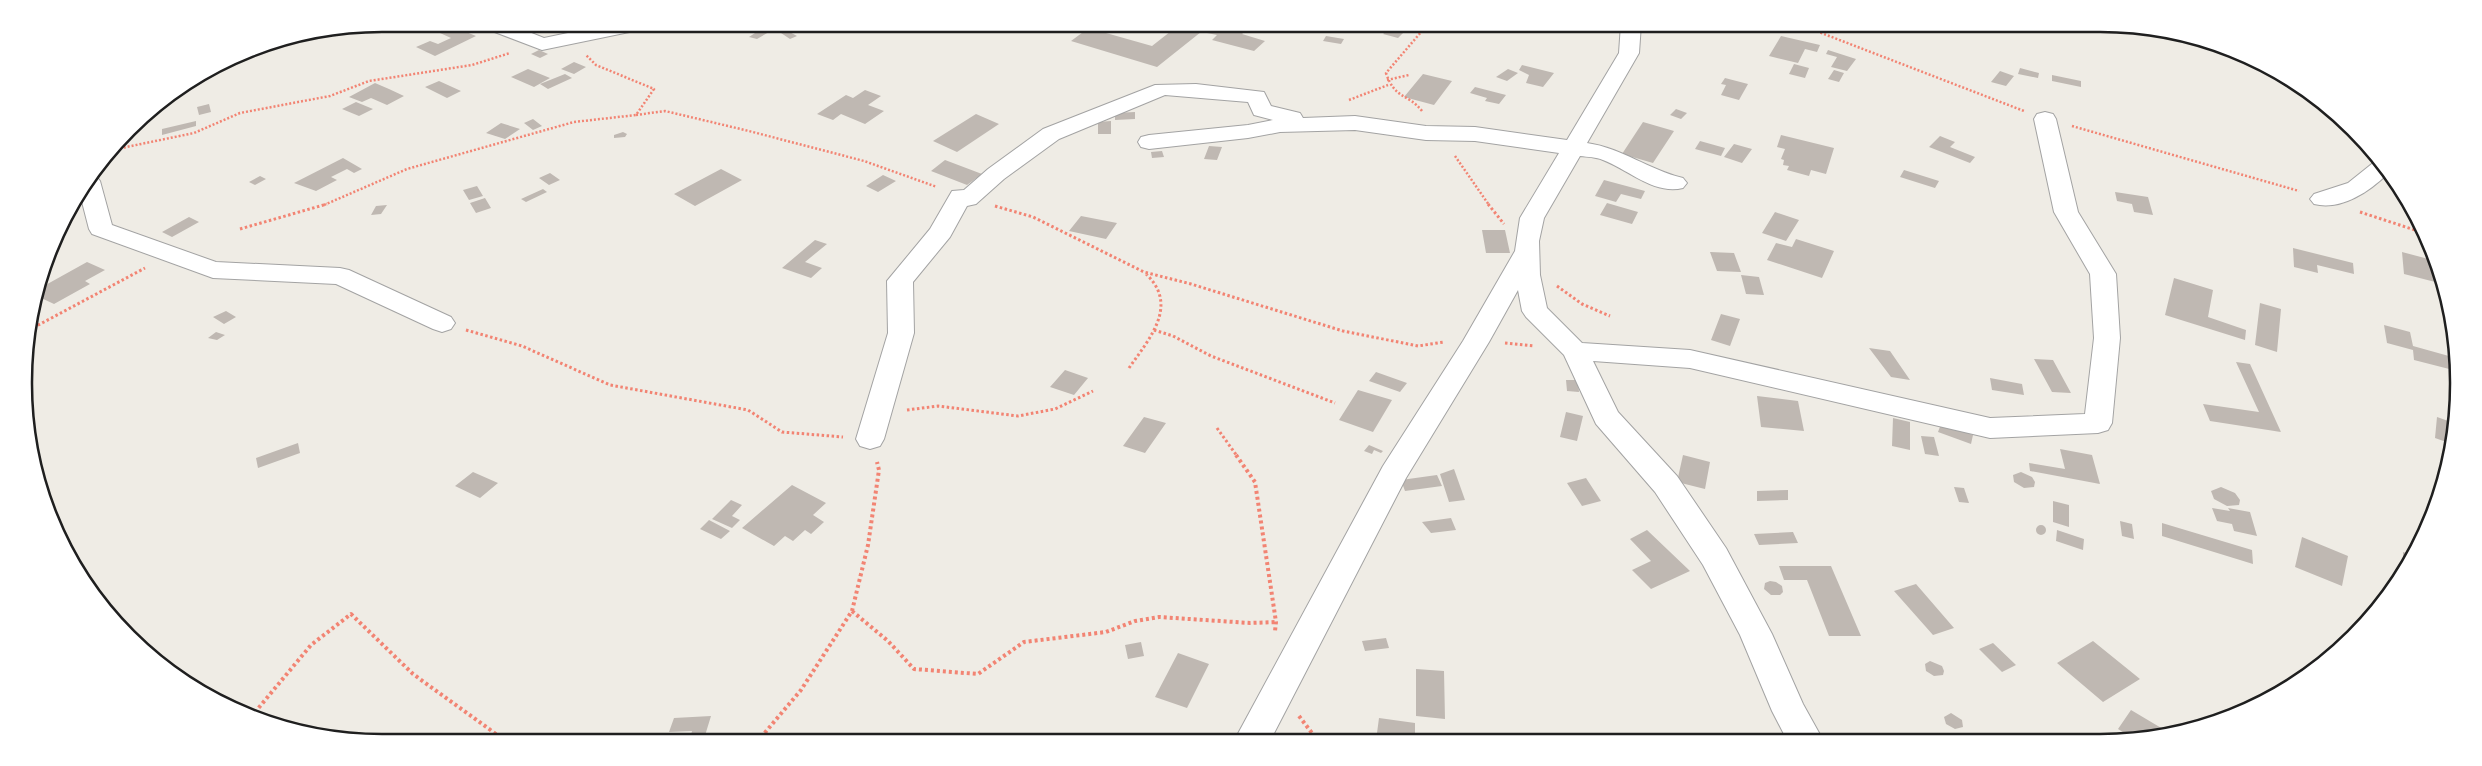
<svg xmlns="http://www.w3.org/2000/svg" width="2482" height="766" font-family="'Source Sans 3',sans-serif">
	<rect width="100%" height="100%" fill="#efece5"/>
	<!-- building -->
	<path fill="#bfb8b2" d="M775 24H785L774 31 767 29Z
		M1050 24H1078L1068 30Z
		M1094 24H1118L1106 33 1152 46 1180 24H1192L1206 28 1157 67 1071 41Z
		M1228 24 1251 26 1242 34 1265 41 1254 51 1212 40 1217 35 1207 33 1213 28 1221 30Z
		M1383 24H1412L1398 38 1383 34 1391 27Z
		M454 27 476 36 435 56 416 47 430 41 438 44 451 38 440 33Z
		M761 29 769 32 757 39 749 37Z
		M784 29 797 36 790 39 778 31Z
		M1326 36 1344 39 1341 44 1323 41Z
		M1781 36 1820 45 1817 52 1805 49 1798 63 1769 56Z
		M539 50 548 54 540 58 531 54Z
		M1828 50 1856 59 1847 71 1831 67 1837 57 1826 54Z
		M574 62 586 67 574 74 561 69Z
		M1794 64 1809 68 1805 78 1789 74Z
		M1522 65 1554 73 1543 87 1526 83 1529 75 1519 70Z
		M2020 68 2039 73 2038 78 2018 74Z
		M528 69 550 78 534 87 511 77Z
		M1508 69 1518 73 1507 81 1496 77Z
		M1834 70 1844 73 1839 82 1828 79Z
		M2000 71 2014 76 2006 86 1991 82Z
		M565 74 572 78 548 89 540 84Z
		M1423 74 1452 81 1434 105 1404 97Z
		M2052 75 2081 81V87L2052 81Z
		M1725 78 1748 84 1739 100 1721 95 1726 85 1721 84Z
		M439 81 461 91 447 98 425 87Z
		M375 83 389 89 404 96 387 105 371 98 362 102 349 97Z
		M1475 87 1506 95 1499 104 1485 101 1487 98 1470 93Z
		M865 90 881 96 868 105 884 111 865 124 841 114 833 120 817 114 846 95 853 98Z
		M356 102 373 109 359 116 342 109Z
		M209 104 211 112 199 115 197 107Z
		M1676 109 1687 113 1681 119 1670 115Z
		M1135 112V119L1115 120V113Z
		M976 114 999 124 957 152 933 141Z
		M533 119 542 126 533 130 524 123Z
		M196 121V126L162 135V129Z
		M1111 121V134H1098V122Z
		M1643 122 1674 131 1653 163 1622 154Z
		M501 123 520 129 505 139 486 133Z
		M623 132 627 134 625 137 614 138V135Z
		M1781 135 1834 148 1826 174 1811 170 1809 176 1787 170 1789 166 1783 165 1784 160 1781 159 1785 149 1777 147Z
		M1940 136 1955 142 1950 147 1975 157 1970 163 1929 147Z
		M1700 141 1725 148 1721 156 1695 149Z
		M1734 144 1752 149 1742 163 1724 157Z
		M1209 146 1222 147 1217 160 1204 159Z
		M1162 151 1164 157 1152 158 1151 152Z
		M343 158 362 169 354 173 347 169 331 177 337 180 316 191 294 183Z
		M945 160 982 174 967 185 931 171Z
		M721 169 742 180 695 206 674 194Z
		M1904 170 1939 181 1935 188 1900 177Z
		M550 173 560 180 549 185 539 178Z
		M883 175 896 181 878 192 866 186Z
		M260 176 266 179 255 185 249 182Z
		M1604 180 1645 191 1641 199 1621 194 1616 202 1595 196Z
		M477 186 483 196 469 200 463 190Z
		M543 189 547 192 526 202 521 199Z
		M2115 192 2148 197 2153 215 2134 212 2132 204 2117 201Z
		M485 198 491 208 476 213 470 203Z
		M1607 203 1638 212 1632 224 1600 215Z
		M387 205 381 214 371 215 376 206Z
		M1775 212 1799 220 1786 241 1762 233Z
		M1081 216 1117 223 1106 239 1069 231Z
		M189 217 199 222 172 237 162 232Z
		M1482 230H1505L1510 253H1486Z
		M1796 239 1834 251 1822 278 1767 260 1776 243 1792 247Z
		M815 240 827 244 805 262 822 268 811 278 782 268Z
		M2293 248 2353 263 2354 274 2317 265 2318 273 2294 267Z
		M1710 252 1734 253 1741 272 1717 271Z
		M2402 252 2436 261 2443 284 2404 274Z
		M87 262 105 270 85 281 90 284 54 304 39 297 42 287Z
		M1741 275 1759 277 1764 295 1746 294Z
		M2174 278 2213 290 2208 317 2246 330 2245 340 2165 315Z
		M2260 303 2281 309 2277 352 2255 345Z
		M226 311 236 317 224 324 213 317Z
		M1721 314 1740 319 1730 346 1711 340Z
		M2384 325 2410 332 2413 346 2456 358 2457 371 2414 360 2413 350 2387 343Z
		M216 332 225 335 217 340 208 338Z
		M1869 348 1890 351 1910 380 1891 377Z
		M2034 359 2053 360 2071 393 2052 392Z
		M2236 362 2250 364 2281 432 2210 421 2203 404 2259 412Z
		M1065 370 1088 378 1074 395 1050 387Z
		M1376 372 1407 383 1400 392 1369 381Z
		M1990 378 2022 384 2024 395 1992 390Z
		M1566 380H1578L1579 392 1567 391Z
		M1358 390 1392 400 1373 432 1339 420Z
		M1757 396 1798 401 1804 431 1761 427Z
		M1566 412 1583 416 1577 441 1560 437Z
		M1144 417 1166 423 1145 453 1123 446Z
		M2437 417 2454 423 2452 444 2435 438Z
		M1893 418 1910 422V450L1892 446Z
		M1941 424 1973 435 1971 444 1938 432Z
		M1921 436 1934 437 1939 456 1925 454Z
		M298 443 300 453 258 468 256 458Z
		M1369 445 1383 451 1381 453 1374 450 1372 454 1364 451Z
		M2060 449 2092 455 2100 484 2030 471 2029 463 2065 469Z
		M1683 455 1710 462 1705 489 1677 482Z
		M1454 469 1465 500 1449 502 1440 474Z
		M473 472 498 483 480 498 455 486Z
		M2021 472 2032 477 2035 482 2034 487 2024 488 2014 482 2013 475Z
		M1437 475 1442 486 1405 491 1401 480Z
		M1586 478 1601 501 1582 506 1567 483Z
		M792 485 826 503 813 515 824 522 811 534 805 530 793 541 785 536 774 546 742 528Z
		M1954 487 1964 488 1969 503 1959 502Z
		M2221 487 2235 493 2240 500 2239 505 2227 506 2214 499 2211 491Z
		M1788 490V500L1757 501V491Z
		M731 500 742 505 732 516 740 520 732 528 712 519Z
		M2053 501 2069 505V527L2053 522Z
		M2212 508 2230 511 2228 508 2250 512 2257 536 2234 531 2232 524 2217 521Z
		M1451 518 1456 530 1431 533 1422 522Z
		M709 520 730 531 721 539 700 529Z
		M2120 521 2132 524 2134 539 2122 536Z
		M2162 523 2252 550 2253 564 2162 536Z
		M2036 530a5 5 0 1 1 10 0a5 5 0 1 1-10 0Z
		M1647 530 1690 571 1651 589 1632 570 1651 561 1630 539Z
		M2057 530 2084 539 2083 550 2056 541Z
		M1793 532 1798 543 1759 545 1754 534Z
		M2302 537 2348 556 2342 586 2295 567Z
		M2403 552 2413 555 2403 571Z
		M1779 566H1831L1861 636H1829L1807 580H1784Z
		M1770 581 1776 582 1782 586 1783 592 1780 595H1771L1764 589 1765 583Z
		M1916 584 1954 628 1933 635 1894 591Z
		M1386 638 1389 648 1365 651 1362 641Z
		M2093 641 2140 679 2103 702 2057 663Z
		M1141 642 1144 656 1128 659 1125 645Z
		M1993 643 2016 665 2002 672 1979 649Z
		M1178 653 1209 664 1187 708 1155 697Z
		M1930 661 1942 666 1944 671 1943 675 1934 676 1926 671 1925 664Z
		M1416 669 1444 671 1445 719 1416 716Z
		M2131 710 2168 732 2146 739H2134L2118 729Z
		M1951 713 1962 720 1963 727 1955 729 1946 724 1944 717Z
		M711 716 703 742H689L692 731 669 732 674 718Z
		M1379 718 1415 723V738L1377 733Z"/>
	<g fill="none" stroke-linecap="round" stroke-linejoin="round">
		<defs>
			<path id="minor" d="M469 24H509L544 38 611 24H649L646 28 639 30 542 50 492 31 472 28Z
				M1621 24H1641L1639 53 1587 143C1622 148 1649 170 1683 178L1687 183 1683 188C1654 195 1629 170 1603 160 1596 157 1588 157 1580 156L1544 218 1539 241 1540 275 1547 308 1582 343 1690 350 1990 418 2085 414 2094 338 2090 274 2054 212 2034 119 2037 114 2045 112 2053 114 2056 119 2078 212 2116 274 2120 338 2112 423 2108 430 2098 433 1990 438 1690 368 1593 361 1618 412 1677 476 1726 548 1772 634 1803 704 1823 740H1787L1772 711 1740 635 1703 565 1655 492 1596 424 1564 355 1526 317 1522 311 1518 290 1489 342 1406 478 1270 741H1234L1383 466 1463 341 1515 251 1520 218 1559 153 1475 141 1426 140 1355 130 1280 132 1248 138 1149 149 1141 147 1138 142 1141 137 1149 135 1248 125 1273 120 1254 115 1248 102 1165 95 1059 139 1004 179 976 204 967 206 950 237 913 282 914 333 884 439 880 446 870 449 860 446 856 439 888 333 887 281 930 229 952 191 964 190 988 169 1043 129 1155 85 1196 84 1264 92 1271 106 1300 113 1303 118 1355 116 1426 126 1475 127 1567 140 1619 53Z
				M2378 159 2389 172C2371 191 2341 211 2314 204L2310 199 2314 194 2348 183Z
				M91 175 96 176 100 181 112 225 216 262 340 268 349 270 451 317 455 323 451 329 442 332 433 329 336 284 213 278 92 234 89 229 80 194Z"/>
		</defs>
		<!-- minor casing -->
		<use href="#minor" stroke="#a3a3a3" stroke-width="2"/>
		<!-- path-far2 -->
		<path stroke="#f28473" stroke-width="2.5" stroke-dasharray="2 2" stroke-linecap="butt" d="M1798 24 2024 111
			M1387 80 1409 75
			M1349 100 1388 85
			M1422 111C1408 93 1395 100 1386 73L1428 24
			M636 115 665 111 749 131 864 161 937 187
			M2072 126 2299 191
			M112 150 194 133 240 113 330 96 369 81 472 65 510 53
			M1455 156 1489 205
			M324 205 407 169 574 122 636 115 654 89 596 65 586 55"/>
		<!-- path-far1 -->
		<path stroke="#f28473" stroke-width="3" stroke-dasharray="2.5 2.5" stroke-linecap="butt" d="M1488 204 1504 224
			M995 206 1033 217 1144 272 1191 284 1343 331 1418 346 1444 342
			M2360 212 2424 233
			M240 229 327 204
			M1557 286 1582 304 1610 316
			M29 330 145 268
			M466 330 522 346 610 385 748 410 782 432 843 437
			M1154 330 1173 336 1211 356 1335 403
			M1505 343 1534 346
			M1129 368C1150 338 1179 305 1146 274
			M907 410 938 406 1018 416 1055 409 1093 391
			M1217 428 1237 456"/>
		<!-- path -->
		<path stroke="#f28473" stroke-width="4" stroke-dasharray="3 3" stroke-linecap="butt" d="M1236 455 1255 482 1276 622 1275 631
			M852 611 888 641 914 669 978 674 1024 642 1106 632 1135 621 1159 617 1250 623 1276 622
			M1299 716 1318 741
			M251 717 311 645 351 614 413 674 507 742
			M757 742 801 690 852 611 868 545 879 470 877 462"/>
		<!-- minor -->
		<use href="#minor" fill="#fff" fill-rule="evenodd"/>
	</g>
	<!-- crop -->
	<path d="M0 0H2482V766H0ZM382 32H2100A350 350 0 0 1 2450 382V384A350 350 0 0 1 2100 734H382A350 350 0 0 1 32 384V382A350 350 0 0 1 382 32Z" fill="#fff" fill-rule="evenodd"/>
	<path fill="none" stroke="#1f1f1f" stroke-width="2.5" d="M382 32H2100A350 350 0 0 1 2450 382V384A350 350 0 0 1 2100 734H382A350 350 0 0 1 32 384V382A350 350 0 0 1 382 32Z"/>
</svg>
